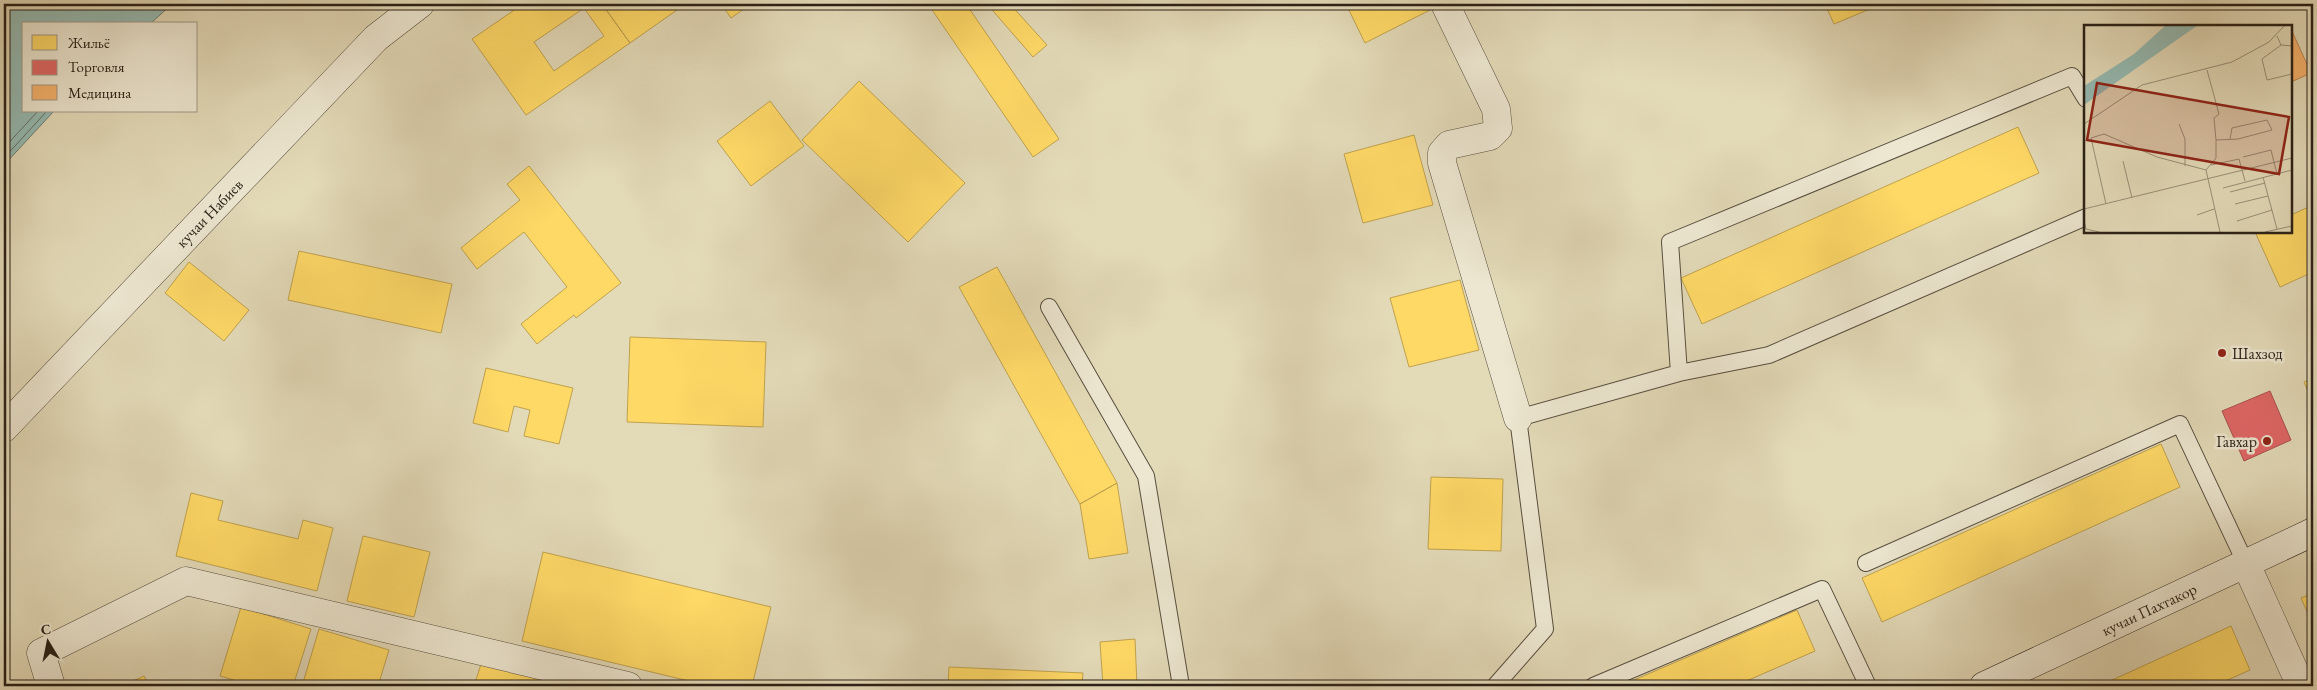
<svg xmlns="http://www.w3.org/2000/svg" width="2317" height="690" font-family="'EB Garamond',serif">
	<rect width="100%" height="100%" fill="#e3dab8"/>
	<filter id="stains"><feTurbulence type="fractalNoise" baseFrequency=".004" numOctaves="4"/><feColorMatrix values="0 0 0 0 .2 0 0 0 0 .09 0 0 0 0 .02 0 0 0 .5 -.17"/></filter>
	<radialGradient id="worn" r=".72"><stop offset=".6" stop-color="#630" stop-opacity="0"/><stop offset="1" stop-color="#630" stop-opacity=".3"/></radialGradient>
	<!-- water -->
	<path fill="#95bab2" stroke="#6a7d74" d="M4 4H172L150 24H24V111H54L4 165Z"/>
	<!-- homes -->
	<path fill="#ffd966" stroke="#bfa24e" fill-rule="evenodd" d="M523 4H602L630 43 526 115 472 39ZM584 8 604 36 554 71 534 42Z
		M602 4H673L677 10 630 43Z
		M721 4H751L731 18Z
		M928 4H966L1059 139 1033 157Z
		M987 4H1010L1047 45 1033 57Z
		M1346 4H1427L1430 10 1365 43Z
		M1825 4H1882L1834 24Z
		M859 81 965 183 908 242 802 140Z
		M770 101 804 146 751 186 717 141Z
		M2018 127 2039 173 1702 324 1681 278Z
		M1414 135 1433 205 1363 223 1344 154Z
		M529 166 621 283 576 318 574 315 537 344 521 324 567 287 524 232 477 269 461 248 520 200 507 184Z
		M2313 205V272L2280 287 2255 232 2291 231V215Z
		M299 251 452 284 441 333 288 300Z
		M189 262 249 310 224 341 165 293Z
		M997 267 1117 483 1080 504 959 287Z
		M1460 280 1479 350 1409 367 1390 298Z
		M630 337 766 342 763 427 627 422Z
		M486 368 573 388 559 444 524 436 530 410 514 406 508 432 473 423Z
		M2313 378V404L2304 382Z
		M2161 444 2180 487 1882 622 1862 578Z
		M1431 477 1503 479 1501 551 1428 549Z
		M1117 483 1128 553 1089 559 1080 504Z
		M191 493 223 501 218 520 298 539 303 520 333 528 317 591 176 556Z
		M363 536 430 552 414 617 347 601Z
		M543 552 771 607 752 686H710L522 641Z
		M2313 593V625L2301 598Z
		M241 607 311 629 293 686H254L220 676Z
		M1797 610 1815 651 1735 686H1620Z
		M2231 626 2250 670 2214 686H2099Z
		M319 629 389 650 378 686H302Z
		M1135 639 1137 686H1103L1100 642Z
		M483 658 552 679 550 686H474Z
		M949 667 1083 673 1082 686H948Z
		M144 676 149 686H122Z"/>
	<!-- shops -->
	<path fill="#e06666" stroke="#a9514e" d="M2270 391 2291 440 2244 461 2222 411Z"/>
	<!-- health -->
	<path fill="#f6b26b" stroke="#b98652" d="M2291 29 2311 73 2291 82Z"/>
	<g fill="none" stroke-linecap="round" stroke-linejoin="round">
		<!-- shore -->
		<path stroke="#606e64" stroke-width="1" d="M4 148 38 111
			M4 158 47 111"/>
		<defs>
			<path id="lane" d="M1049 307 1146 476 1181 686
				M1679 373 1670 242 2072 76 2086 99
				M1866 563 2180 424 2246 564
				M1495 686 1545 629 1518 418 1679 373 1769 355 2086 217
				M1593 686 1822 589 1868 686"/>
			<path id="street" d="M1445 4 1496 109 1498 128 1490 136 1449 145 1442 153V163L1518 418
				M4 428 376 38 420 4
				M2246 564 2301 686
				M51 686 41 653 186 581 628 686"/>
			<path id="secondary" d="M1984 686 2313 532"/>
		</defs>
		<!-- lane casing -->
		<use href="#lane" stroke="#584f3f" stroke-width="18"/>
		<!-- street casing -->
		<use href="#street" stroke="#584f3f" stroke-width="29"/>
		<!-- secondary casing -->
		<use href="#secondary" stroke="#2a2117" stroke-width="29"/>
		<!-- lane -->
		<use href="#lane" stroke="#ede7d1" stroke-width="16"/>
		<!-- street -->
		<use href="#street" stroke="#ede7d1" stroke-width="28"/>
		<!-- secondary -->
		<use href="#secondary" stroke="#ede7d1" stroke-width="28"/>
	</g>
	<!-- markers -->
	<g fill="#8f2418" stroke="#ede7d1" stroke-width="2">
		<circle cx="2222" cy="353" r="5"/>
		<circle cx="2267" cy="441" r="5"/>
	</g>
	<g text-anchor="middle" stroke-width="5" stroke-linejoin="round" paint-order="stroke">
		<!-- street labels -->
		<g font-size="16" fill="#2a2117" stroke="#ede7d1">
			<text transform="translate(209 213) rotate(-46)" y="6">кучаи Набиев</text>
			<text transform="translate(2149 609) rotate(-25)" y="6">кучаи Пахтакор</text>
		</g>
		<!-- poi labels -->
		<g font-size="16" fill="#2a2117" stroke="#ede7d1" text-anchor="start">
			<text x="2232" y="359">Шахзод</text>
			<text x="2257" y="447" text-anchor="end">Гавхар</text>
		</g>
	</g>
	<!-- overview -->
	<g transform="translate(2084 25)">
		<rect width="208" height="208" fill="#e3dab8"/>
		<path d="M82 0H114L0 80V61L50 29Z" fill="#95bab2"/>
		<path fill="none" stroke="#999078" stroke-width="1" d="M193 11 197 20 208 21M197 20 178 34 183 55 208 49M123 45 135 89 130 93 132 115M0 99 58 60 148 37 185 17 201 0M95 99 101 114V141M159 132 187 125 193 149M39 136 48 173M127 140 155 134 161 156M122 145 132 133V115L154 114 188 105 183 95 148 103 146 114M179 152 193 204M139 163 208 145M146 167 181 158M22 179 7 113 20 109 73 132 122 145 136 207M151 179 184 171M0 184 208 133M113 190 130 184M0 195 2 204 15 207M153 196 188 185M181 207 208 201"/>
		<path fill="#8f2418" fill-opacity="0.15" stroke="#8f2418" stroke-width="2.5" d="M13 58 205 92 195 149 3 115Z"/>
		<rect width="208" height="208" fill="none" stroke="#2a2117" stroke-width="2.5"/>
	</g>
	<!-- margin -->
	<rect width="2317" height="690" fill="none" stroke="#e3dab8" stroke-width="20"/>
	<rect x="5" y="5" width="2307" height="680" fill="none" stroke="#2a2117" stroke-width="2.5"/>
	<rect x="10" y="10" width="2297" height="670" fill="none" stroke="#2a2117"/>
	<!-- legend -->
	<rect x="22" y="22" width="175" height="90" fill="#ede7d1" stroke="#9f9887"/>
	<rect x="32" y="35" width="25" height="15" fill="#ffd966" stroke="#9f9887"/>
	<text x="68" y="48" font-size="15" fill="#2a2117">Жильё</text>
	<rect x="32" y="60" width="25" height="15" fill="#e06666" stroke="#9f9887"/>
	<text x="68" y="72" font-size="15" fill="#2a2117">Торговля</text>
	<rect x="32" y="85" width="25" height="15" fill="#f6b26b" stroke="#9f9887"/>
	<text x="68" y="98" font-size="15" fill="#2a2117">Медицина</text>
	<!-- north arrow -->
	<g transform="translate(48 642) rotate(350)" stroke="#ede7d1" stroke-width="4" paint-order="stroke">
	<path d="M0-4L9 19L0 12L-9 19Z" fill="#2a2117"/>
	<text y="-8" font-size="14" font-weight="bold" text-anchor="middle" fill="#2a2117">С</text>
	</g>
	<rect width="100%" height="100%" filter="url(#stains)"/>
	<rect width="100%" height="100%" fill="url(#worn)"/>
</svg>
